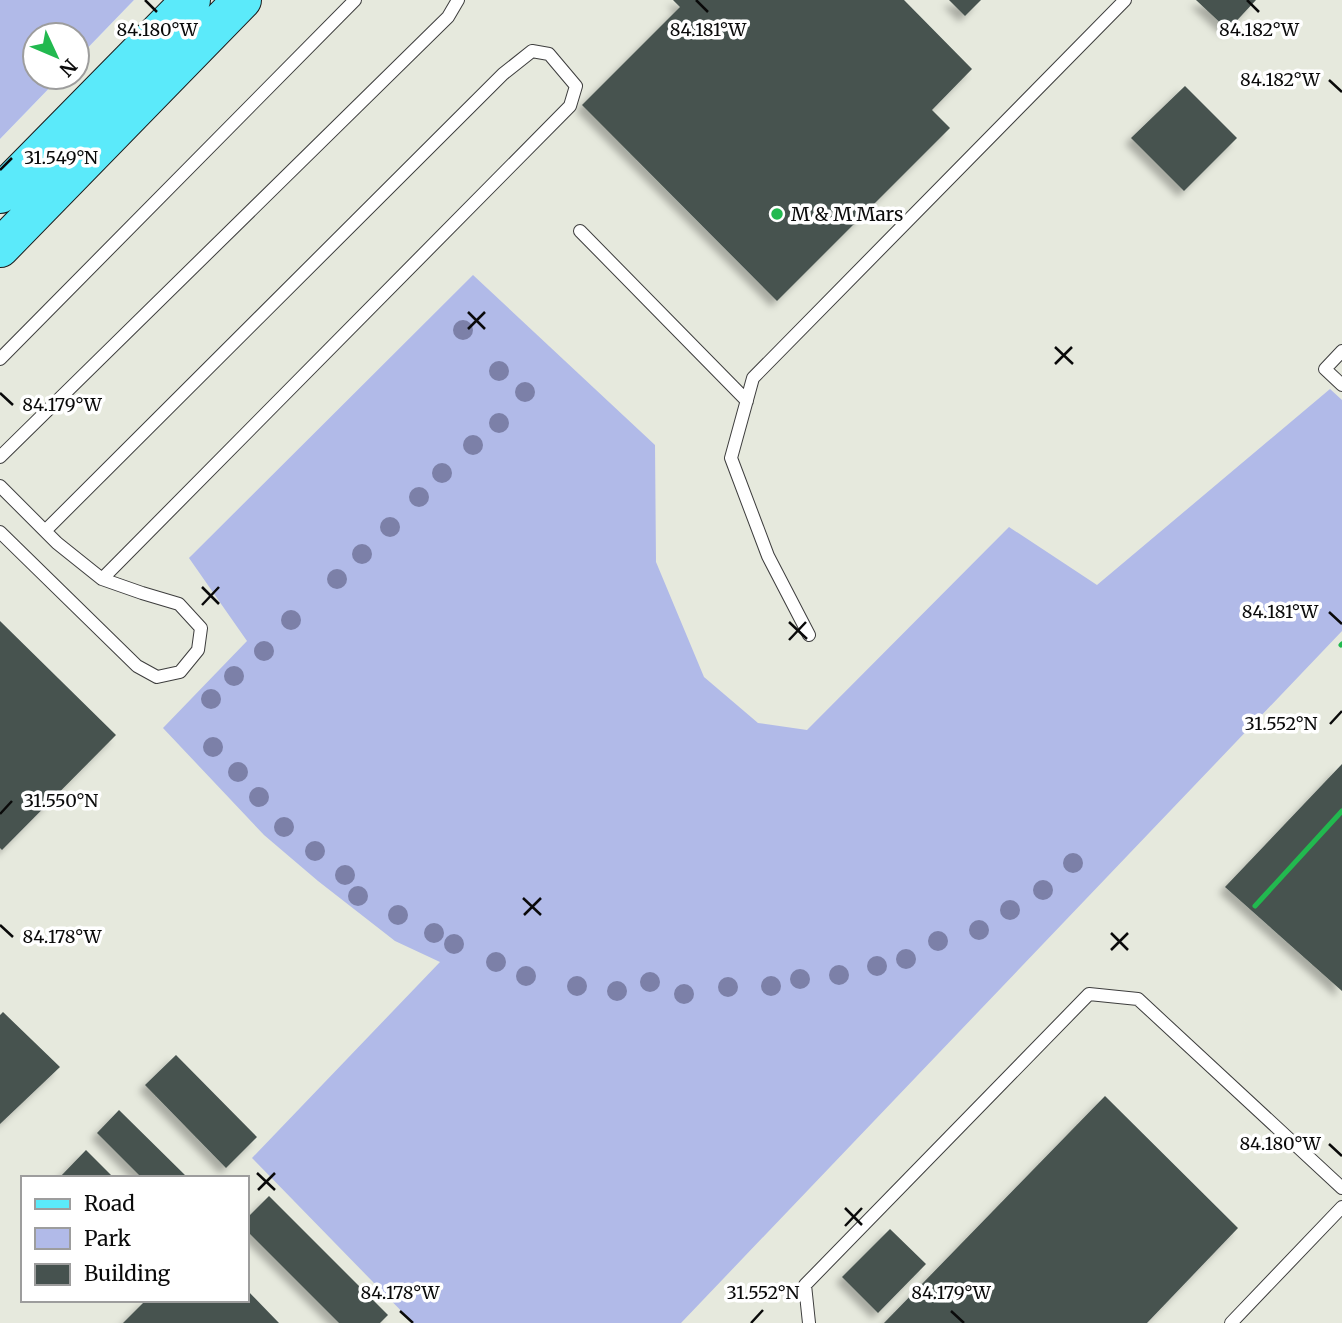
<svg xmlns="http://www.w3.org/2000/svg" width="1342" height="1323" font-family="Merriweather,serif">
	<defs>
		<filter id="shadow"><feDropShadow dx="-6" dy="6" stdDeviation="3.5" flood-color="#0004"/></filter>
	</defs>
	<rect width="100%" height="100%" fill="#e6fbff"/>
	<!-- industrial -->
	<path fill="#e6e9dd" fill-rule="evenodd" d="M134 0H1342V1323H0V139L60 77H77V59ZM23 1178H247V1300H23Z"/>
	<!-- green -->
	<path fill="#b1bae8" d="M0 0H134L77 59V35H35V77H60L0 139Z
		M473 275 655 445 656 562 704 677 758 723 807 730 1009 527 1097 585 1330 389 1342 400V631L681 1323H413L252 1158 440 962 395 941 318 881 264 835 163 728 247 641 189 558Z"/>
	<!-- building -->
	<path fill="#46524f" filter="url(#shadow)" d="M673 0H904L972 69 932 110 950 128 777 301 582 105 680 7Z
		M949 0H981L965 16Z
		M1196 0H1256L1228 30Z
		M1185 86 1237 138 1184 191 1131 138Z
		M0 621 116 735 2 850 0 848Z
		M1342 764V991L1225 887Z
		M3 1012 60 1067 0 1124V1015Z
		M176 1055 257 1137 226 1168 145 1085Z
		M1105 1096 1238 1228 1147 1323H884Z
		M119 1110 188 1178H142L97 1133Z
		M86 1150 114 1178H59Z
		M269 1196 388 1315 380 1323H339L247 1231V1218Z
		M890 1229 926 1264 878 1313 842 1277Z
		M247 1290 279 1323H123L146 1300H247Z"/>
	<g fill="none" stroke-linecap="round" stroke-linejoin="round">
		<defs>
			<path id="lane" d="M580 231 747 401
				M1342 351 1325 369 1342 385
				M0 359 355 0
				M0 457 448 17 458 0
				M0 486 57 543 102 579 142 593 179 604 201 628 198 650 180 672 157 677 137 666 0 532
				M45 531 503 74 532 51 549 54 576 86 570 106 102 579
				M809 635 768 556 731 458 753 378 1125 0
				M809 1323 805 1285 1089 994 1138 999 1342 1188
				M1231 1323 1342 1207"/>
			<path id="primary" d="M0 194 191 0
				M0 248 242 0"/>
		</defs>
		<!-- lane casing -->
		<use href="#lane" stroke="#3d3d3d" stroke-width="14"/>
		<!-- primary casing -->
		<use href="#primary" stroke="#1b1b1b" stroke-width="40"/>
		<!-- lane -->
		<use href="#lane" stroke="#fff" stroke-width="12"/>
		<!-- primary -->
		<use href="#primary" stroke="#5beafa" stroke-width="38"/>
		<!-- rail -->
		<path stroke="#22b94f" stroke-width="5" d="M1341 645 1342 644
			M1255 906 1342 811"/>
	</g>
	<!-- trees -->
	<g fill="#7c80a8">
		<circle cx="463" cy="330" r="10"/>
		<circle cx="499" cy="371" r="10"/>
		<circle cx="525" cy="392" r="10"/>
		<circle cx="499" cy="423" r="10"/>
		<circle cx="473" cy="445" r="10"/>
		<circle cx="442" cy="473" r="10"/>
		<circle cx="419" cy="497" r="10"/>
		<circle cx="390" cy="527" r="10"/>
		<circle cx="362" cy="554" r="10"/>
		<circle cx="337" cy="579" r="10"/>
		<circle cx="291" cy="620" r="10"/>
		<circle cx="264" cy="651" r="10"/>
		<circle cx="234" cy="676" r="10"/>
		<circle cx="211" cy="699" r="10"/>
		<circle cx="213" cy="747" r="10"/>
		<circle cx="238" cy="772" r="10"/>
		<circle cx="259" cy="797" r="10"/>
		<circle cx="284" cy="827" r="10"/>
		<circle cx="315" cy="851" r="10"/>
		<circle cx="1073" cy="863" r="10"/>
		<circle cx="345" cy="875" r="10"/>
		<circle cx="1043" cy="890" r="10"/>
		<circle cx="358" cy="896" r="10"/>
		<circle cx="1010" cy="910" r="10"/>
		<circle cx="398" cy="915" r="10"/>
		<circle cx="979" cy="930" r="10"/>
		<circle cx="434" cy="933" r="10"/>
		<circle cx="938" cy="941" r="10"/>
		<circle cx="454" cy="944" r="10"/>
		<circle cx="906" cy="959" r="10"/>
		<circle cx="496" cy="962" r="10"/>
		<circle cx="877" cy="966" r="10"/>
		<circle cx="839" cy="975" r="10"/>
		<circle cx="526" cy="976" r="10"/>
		<circle cx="800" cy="979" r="10"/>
		<circle cx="650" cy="982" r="10"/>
		<circle cx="577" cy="986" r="10"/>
		<circle cx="771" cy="986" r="10"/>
		<circle cx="728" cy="987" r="10"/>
		<circle cx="617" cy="991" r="10"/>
		<circle cx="684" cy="994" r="10"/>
	</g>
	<!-- ticks -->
	<path fill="none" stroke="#0a0a0a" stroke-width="2.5" d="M145 0 157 12M696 0 708 12M1247 0 1259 12M1329 80 1342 92M0 170 12 158M468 312 485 329M468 329 485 312M1055 347 1073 364M1055 364 1072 347M0 393 13 405M202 587 219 604M202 605 219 587M1329 612 1342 624M789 622 807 639M789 640 806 622M1330 724 1342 711M0 814 12 801M523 898 541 915M524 915 541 898M0 925 13 937M1111 933 1128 950M1111 950 1128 933M1329 1144 1342 1156M257 1173 275 1190M258 1190 275 1173M845 1208 862 1225M845 1226 862 1208M400 1311 413 1323M951 1311 964 1323M751 1323 763 1310"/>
	<!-- markers -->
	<circle fill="#22b94f" stroke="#fff" stroke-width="2.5" cx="777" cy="214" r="7"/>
	<g text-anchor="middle" stroke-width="7" stroke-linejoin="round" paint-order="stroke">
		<!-- poi labels -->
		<g font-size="19" fill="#0a0a0a" stroke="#fff" text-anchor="start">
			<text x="791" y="221">M &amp; M Mars</text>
		</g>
	</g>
	<g font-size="18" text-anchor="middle" fill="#0a0a0a" stroke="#fff" stroke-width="7" stroke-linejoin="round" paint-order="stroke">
		<text x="157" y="36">84.180°W</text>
		<text x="708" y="36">84.181°W</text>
		<text x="1259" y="36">84.182°W</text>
		<text x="1280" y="86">84.182°W</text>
		<text x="61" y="164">31.549°N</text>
		<text x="62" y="411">84.179°W</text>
		<text x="1280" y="618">84.181°W</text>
		<text x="1281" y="730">31.552°N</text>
		<text x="61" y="807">31.550°N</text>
		<text x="62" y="943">84.178°W</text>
		<text x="1280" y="1150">84.180°W</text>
		<text x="763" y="1299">31.552°N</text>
		<text x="400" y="1299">84.178°W</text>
		<text x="951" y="1299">84.179°W</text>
	</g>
	<!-- legend -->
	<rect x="21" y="1176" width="228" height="126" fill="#ffffff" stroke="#9d9d9d" stroke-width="2"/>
	<rect x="35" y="1199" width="35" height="10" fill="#5beafa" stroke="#9d9d9d" stroke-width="2"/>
	<text x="84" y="1211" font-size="21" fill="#0a0a0a">Road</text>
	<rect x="35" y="1228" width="35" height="21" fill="#b1bae8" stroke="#9d9d9d" stroke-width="2"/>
	<text x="84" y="1246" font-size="21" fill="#0a0a0a">Park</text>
	<rect x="35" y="1264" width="35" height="21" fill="#46524f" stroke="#9d9d9d" stroke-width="2"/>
	<text x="84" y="1281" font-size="21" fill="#0a0a0a">Building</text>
	<!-- north arrow -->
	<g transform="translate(56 56) rotate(134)"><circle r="33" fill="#ffffff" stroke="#9d9d9d" stroke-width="2"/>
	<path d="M0-5L12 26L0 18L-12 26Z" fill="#22b94f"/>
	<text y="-10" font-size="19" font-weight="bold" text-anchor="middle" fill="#0a0a0a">N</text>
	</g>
</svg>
